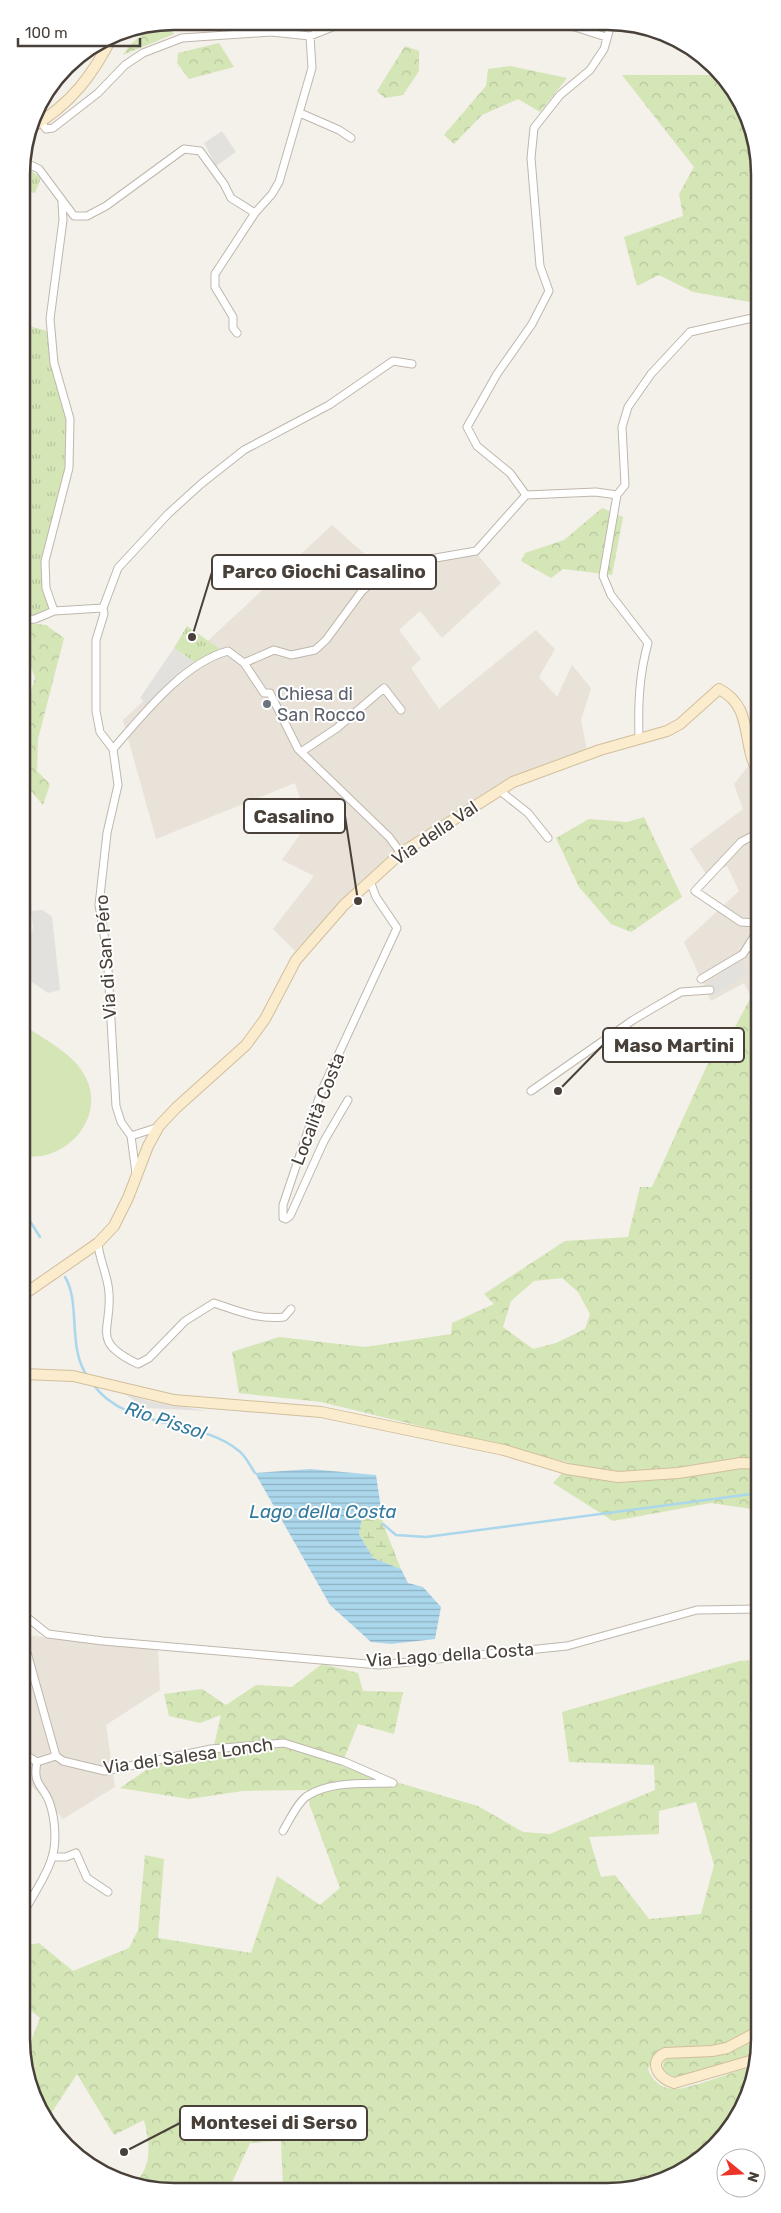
<svg xmlns="http://www.w3.org/2000/svg" width="781" height="2213" font-family="Rubik,sans-serif">
	<defs>
		<pattern id="grass-tufts" width="24" height="20" patternUnits="userSpaceOnUse" patternTransform="scale(1.25)"><rect width="24" height="20" fill="#d4e5b6"/><path d="M3 7l-1-3M5 7V3M7 7l1-3M15 17l-1-3M17 17v-4M19 17l1-3" fill="none" stroke="#b8c69d"/></pattern>
		<pattern id="forest-crowns" width="20" height="18" patternUnits="userSpaceOnUse" patternTransform="scale(1.25)"><rect width="20" height="18" fill="#d4e5b6"/><path d="M2 6a3 3 0 1 1 6 0M12 15a3 3 0 1 1 6 0" fill="none" stroke="#b8c69d"/></pattern>
		<pattern id="wetland-marsh" width="20" height="14" patternUnits="userSpaceOnUse" patternTransform="scale(1.25)"><rect width="20" height="14" fill="#d4e5b6"/><path d="M1 5h8M5 5V1M11 12h8M15 12V8" fill="none" stroke="#b8c69d"/></pattern>
		<pattern id="water-rules" width="6" height="5" patternUnits="userSpaceOnUse" patternTransform="scale(1.25)"><rect width="6" height="5" fill="#abd7ec"/><path d="M0 2.5h6" fill="none" stroke="#8db0c0"/></pattern>
	</defs>
	<rect width="100%" height="100%" fill="#f4f0ea"/>
	<!-- residential -->
	<path fill="#e8e2d9" d="M332 525 378 566 477 554 501 583 442 638 420 611 399 630 421 659 411 668 439 709 536 630 555 649 539 677 557 697 572 665 591 688 581 720 587 751 518 776 442 821 373 870 295 951 273 929 314 876 282 860 308 823 295 783 156 839 123 720Z
		M758 754V1029L754 1026 751 997 744 983 711 1001 684 942 739 891 727 866 706 874 690 849 743 809 734 784Z
		M24 1635 158 1648 160 1690 106 1725 115 1787 63 1819 29 1783 24 1781Z"/>
	<!-- commercial -->
	<path fill="#f4e5d7" d="M104 40 99 50 45 96 73 59Z"/>
	<!-- grass -->
	<path fill="url(#grass-tufts)" d="M22 168 30 170 41 178 35 193 22 191Z
		M22 324 47 331 54 375 68 419 67 467 41 563 45 588 52 610 34 618H22Z
		M187 626 220 649 200 666 174 648Z"/>
	<!-- forest -->
	<path fill="url(#forest-crowns)" fill-rule="evenodd" d="M167 23 174 34 123 55C131 41 151 26 167 23Z
		M219 43 234 67 189 79 177 63 178 53Z
		M405 46 419 51V71L403 95 385 98 377 91Z
		M510 66 567 78 540 112 518 99 482 115 454 144 444 135 486 86 488 69Z
		M622 75H722L739 98 757 144V305L750 302 693 292 659 275 637 286 624 237 683 216 679 194 694 167Z
		M602 508 623 517 612 575 563 569 551 578 521 561 525 553 564 540Z
		M29 623 46 625 64 638 38 739 37 771 50 784 43 805 32 792 22 790V719L35 678 29 661Z
		M644 817 682 897 631 932 611 924 579 887 556 838 589 819 627 822Z
		M751 997 754 1026 758 1029 759 1510 711 1503 613 1521 553 1483 571 1463 321 1402 239 1393 232 1352 279 1337 365 1347 451 1334 452 1323 494 1304 484 1294 565 1241 628 1237 640 1187H652L709 1061 727 1042ZM562 1278 578 1292 590 1314 585 1329 556 1343 533 1349 503 1327 511 1301 534 1281Z
		M759 1660V2027L726 2044 657 2052 648 2069C652 2081 661 2088 674 2089 687 2090 739 2070 756 2065L748 2097 722 2139 684 2171 637 2189H283L281 2141 250 2143 229 2189H145L133 2185C153 2167 150 2144 144 2120L114 2135 77 2074 46 2121 42 2115 24 2069V2059L40 2018 24 2005V1946L39 1943 73 1971 129 1948 138 1930 145 1855 164 1859 158 1938 251 1953 277 1876 320 1905 340 1888 310 1806 307 1790 243 1791 189 1799 120 1788 155 1764 212 1754 221 1715 200 1723 169 1716 164 1694 202 1689 226 1705 256 1685 292 1687 322 1664 358 1673 363 1691 403 1692 394 1734 358 1724 341 1766 478 1806 523 1832 550 1834 655 1790 654 1765 569 1762 562 1712 739 1661ZM696 1802 714 1865 701 1914 649 1919 615 1875 601 1877 589 1837 659 1834V1811Z
		M759 2036 758 2054 680 2078 666 2076 662 2071 664 2060 672 2056H713Z"/>
	<!-- wetland -->
	<path fill="url(#wetland-marsh)" d="M371 1514 382 1515 383 1524 401 1569 373 1558 359 1534 362 1518Z"/>
	<!-- pitch -->
	<path fill="#d4e5b6" d="M23 1025C45 1040 74 1053 86 1078 106 1119 65 1163 23 1156Z"/>
	<!-- parking -->
	<path fill="#e3e1de" d="M222 131 236 152 216 166 204 143Z
		M174 648 196 664 150 707 140 698Z
		M43 910 52 917 60 990 48 993 23 976V955L29 945 33 927 31 911Z
		M743 959 745 975 713 996 706 984Z
		M125 1394 149 1401 208 1411 145 1408Z"/>
	<!-- water -->
	<path fill="url(#water-rules)" d="M310 1469 376 1475 382 1515 371 1514 362 1518 359 1534 373 1558 401 1569 408 1583 423 1587 441 1607 435 1639 391 1644 371 1642 330 1605 255 1473Z"/>
	<g fill="none" stroke-linecap="round" stroke-linejoin="round">
		<!-- stream -->
		<path stroke="#abd7ec" stroke-width="2.5" d="M23 1210 40 1237
			M65 1277C81 1303 67 1346 87 1376
			M93 1384C124 1430 201 1418 239 1451 246 1456 250 1466 255 1473
			M383 1524 396 1535 426 1537 759 1493"/>
		<defs>
			<path id="street" d="M549 24 575 27 606 37
				M300 113 339 130 351 138
				M41 122 46 129 53 128 98 93 125 65 143 53 182 38 271 32 310 36 345 22
				M22 161 39 169 74 216H87L106 206 184 149 200 151 224 184 231 198 255 213 215 274V287L233 317V328L237 333
				M255 213 272 194 279 182 312 68 310 36
				M526 495 510 473 477 446 467 427 497 374 532 324 549 291 540 266 531 158 534 128 560 95 590 70 604 49 611 24
				M526 495 596 492 617 495
				M54 611 46 588 45 561 69 468 70 419 54 363 50 319 63 220 62 202
				M22 620 35 619 54 611 103 608
				M244 663 274 650 291 655 315 650 326 640 362 591 377 578 401 564 476 551 526 495
				M639 738C638 705 639 675 648 643L611 595 603 576 617 495 625 485 622 427 628 407 651 374 690 332 757 317
				M113 749C143 715 183 663 228 651L244 663 264 693H270L298 749 389 837 401 853
				M301 752 337 728 384 688 401 710
				M499 790 528 813 548 838
				M758 833 741 842 695 891 741 922 758 923
				M748 947 758 949
				M701 979 743 954 758 930
				M531 1091 633 1020 655 1007 681 992 710 990
				M348 1100 324 1141 290 1216 286 1219 283 1218V1205L321 1092 397 928 376 897 370 881
				M131 1136 121 1122 116 1106 107 952 99 905 107 833 118 785 113 749 100 732 96 711V640L104 614 103 608 118 568 168 514 201 484 244 450 329 405 393 361 412 364
				M131 1136 136 1173
				M131 1136 159 1127
				M98 1243C99 1260 108 1275 109 1293 112 1331 90 1341 138 1364L149 1358 185 1321 214 1303C238 1311 258 1320 284 1317L291 1309
				M24 1615 48 1634 103 1641 379 1665 567 1646 697 1610 759 1609
				M24 1642 56 1756 63 1761 105 1771 211 1749 284 1743 345 1762 393 1783
				M24 1754 37 1762
				M37 1762 56 1756
				M283 1831C289 1821 297 1803 307 1796 330 1781 364 1784 391 1783
				M53 1857H66L76 1853 87 1878 108 1892
				M24 1912C32 1896 48 1874 52 1857 57 1842 55 1819 50 1804 44 1785 32 1786 37 1762"/>
			<path id="secondary" d="M32 127C71 104 93 75 113 35
				M23 1295 98 1243 114 1226 128 1198 148 1146 159 1126 176 1108 246 1045 265 1019 296 960 344 905 401 853 513 782 600 750 667 731 680 724 719 689C754 707 741 742 758 772
				M23 1374 73 1376 174 1400 321 1412 504 1450 567 1469 618 1477 678 1473 741 1463 759 1464
				M757 2059 674 2083C659 2079 647 2062 665 2053L712 2051 727 2048 759 2031"/>
		</defs>
		<!-- street casing -->
		<use href="#street" stroke="#bfb7ad" stroke-width="9"/>
		<!-- secondary casing -->
		<use href="#secondary" stroke="#d1bf9c" stroke-width="12"/>
		<!-- street -->
		<use href="#street" stroke="#fff" stroke-width="7"/>
		<!-- secondary -->
		<use href="#secondary" stroke="#fbeccd" stroke-width="10"/>
	</g>
	<!-- markers -->
	<circle fill="#6b7280" stroke="#fff" stroke-width="2" cx="267" cy="704" r="5"/>
	<g text-anchor="middle" stroke-width="4" stroke-linejoin="round" paint-order="stroke">
		<!-- worship labels -->
		<g font-size="18" fill="#5b616d" stroke="#fff" text-anchor="start">
			<text x="277" y="700">Chiesa di<tspan x="277" dy="21">San Rocco</tspan></text>
		</g>
		<!-- street labels -->
		<g font-size="18" fill="#484039" stroke="#fff">
			<text transform="translate(435 833) rotate(-34)" y="6">Via della Val</text>
			<text transform="translate(106 957) rotate(-94)" y="6">Via di San Péro</text>
			<text transform="translate(318 1109) rotate(-69)" y="6">Località Costa</text>
			<text transform="translate(450 1655) rotate(-4)" y="6">Via Lago della Costa</text>
			<text transform="translate(188 1756) rotate(-8)" y="6">Via del Salesa Lonch</text>
		</g>
		<!-- water labels -->
		<g font-size="19" font-style="italic" fill="#347a9e" stroke="#fff">
			<text transform="translate(166 1420) rotate(18)" y="7">Rio Pissol</text>
			<text x="323" y="1518">Lago della Costa</text>
		</g>
	</g>
	<!-- crop -->
	<path d="M0 0H781V2213H0ZM174 30H607A144 144 0 0 1 751 174V2039A144 144 0 0 1 607 2183H174A144 144 0 0 1 30 2039V174A144 144 0 0 1 174 30Z" fill="#fff" fill-rule="evenodd"/>
	<path fill="none" stroke="#484039" stroke-width="2.5" d="M174 30H607A144 144 0 0 1 751 174V2039A144 144 0 0 1 607 2183H174A144 144 0 0 1 30 2039V174A144 144 0 0 1 174 30Z"/>
	<!-- callouts -->
	<path fill="none" stroke="#484039" stroke-width="2" d="M192 637L212 572M358 901L345 816M558 1091L603 1045M124 2152L180 2123"/>
	<g fill="#484039" stroke="#fff" stroke-width="2">
		<circle cx="192" cy="637" r="5"/>
		<circle cx="358" cy="901" r="5"/>
		<circle cx="558" cy="1091" r="5"/>
		<circle cx="124" cy="2152" r="5"/>
	</g>
	<g fill="#fff" stroke="#484039" stroke-width="2">
		<rect x="212" y="555" width="224" height="34" rx="5"/>
		<rect x="244" y="799" width="101" height="34" rx="5"/>
		<rect x="603" y="1028" width="141" height="34" rx="5"/>
		<rect x="180" y="2106" width="187" height="34" rx="5"/>
	</g>
	<g font-size="19" text-anchor="middle" font-weight="bold" fill="#484039">
		<text x="324" y="578">Parco Giochi Casalino</text>
		<text x="294" y="823">Casalino</text>
		<text x="674" y="1052">Maso Martini</text>
		<text x="274" y="2129">Montesei di Serso</text>
	</g>
	<!-- north arrow -->
	<g transform="translate(741 2173) rotate(108)"><circle r="24" fill="#ffffff" stroke="#b6b3b0"/>
	<path d="M0-4L9 19L0 12L-9 19Z" fill="#ec3529"/>
	<text y="-8" font-size="14" font-weight="bold" text-anchor="middle" fill="#484039">N</text>
	</g>
	<!-- scale -->
	<path d="M18 38v8h122v-8" fill="none" stroke="#484039" stroke-width="2.5"/>
	<text x="25" y="38" font-size="15" fill="#484039" stroke="#ffffff" stroke-width="4" paint-order="stroke">100 m</text>
</svg>
